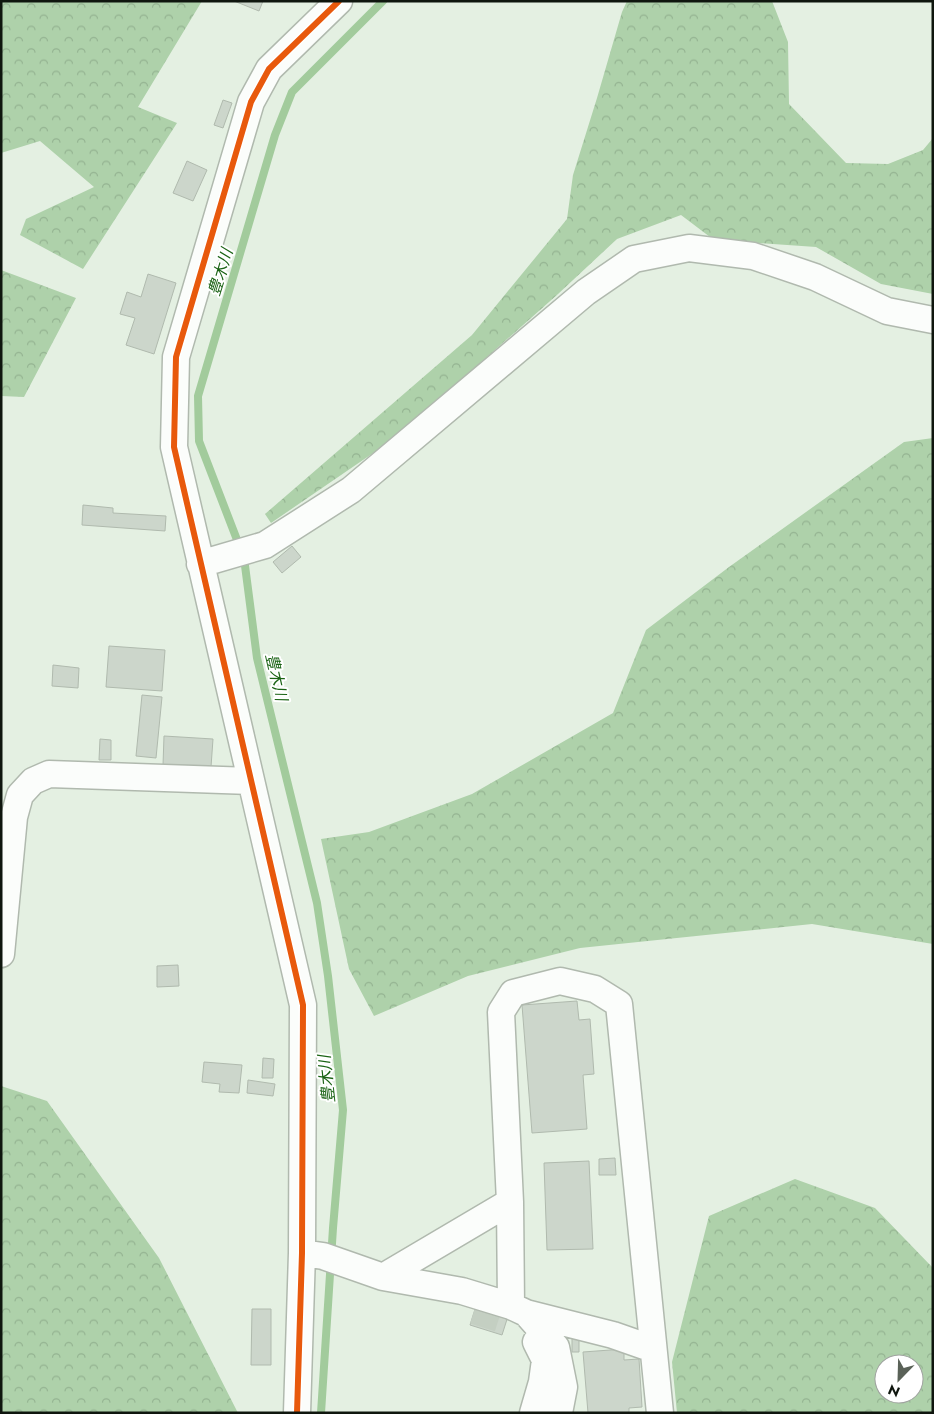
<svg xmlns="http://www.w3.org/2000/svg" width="934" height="1414" font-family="Jost,'Noto Sans JP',sans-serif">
	<defs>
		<pattern id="forest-crowns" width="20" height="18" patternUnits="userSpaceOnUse" patternTransform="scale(1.25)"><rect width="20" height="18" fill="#aed1aa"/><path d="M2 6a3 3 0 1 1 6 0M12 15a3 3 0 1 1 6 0" fill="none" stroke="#94b391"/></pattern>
	</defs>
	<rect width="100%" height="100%" fill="#e4f0e2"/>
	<!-- forest -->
	<path fill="url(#forest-crowns)" fill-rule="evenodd" d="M1 1H202L138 107 177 123 83 269 20 235 26 219 94 187 40 141 1 153Z
		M627 1H772L788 42 789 104 846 163 888 164 923 150 933 138V294L881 284 816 247 714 240 681 215 617 239 558 294 398 436 271 523 265 514 472 335 567 219 573 175 597 98 622 12Z
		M1 270 76 298 24 397 1 396Z
		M933 438V944L812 924 580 948 468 976 374 1016 349 969 321 839 369 832 472 794 613 713 646 630 729 567 904 442Z
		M1 1086 47 1101 159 1258 238 1413H1Z
		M795 1179 875 1208 933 1268V1413H677L672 1362 709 1216ZM884 1364H914V1394H884Z"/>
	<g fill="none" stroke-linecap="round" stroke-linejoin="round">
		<!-- stream -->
		<path stroke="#a2cb9c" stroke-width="8" d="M321 1413 333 1228 343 1110 328 976 317 903 257 658 244 558 199 441 198 396 275 135 292 92 383 1"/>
	</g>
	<!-- building -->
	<path fill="#ccd6cb" stroke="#b0baae" d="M234 1H263L259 11Z
		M223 100 232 103 223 128 214 125Z
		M187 161 207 170 193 201 173 193Z
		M148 274 176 283 154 354 126 345 135 318 120 314 127 292 141 297Z
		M83 505 113 508V513L166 516 165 531 82 525Z
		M292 546 301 557 282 573 273 562Z
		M109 646 165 650 162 691 106 687Z
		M53 665 79 668 78 688 52 686Z
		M142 695 162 697 156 758 136 756Z
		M164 736 213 739 211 767 163 765Z
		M100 739 111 740V760H99Z
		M178 965 179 986 157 987V966Z
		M577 1001 579 1020 590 1019 594 1074 583 1075 587 1129 532 1133 522 1005Z
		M263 1058 274 1059 273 1078H262Z
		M204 1062 242 1065 239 1093 219 1092 220 1084 202 1082Z
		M248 1080 275 1084 273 1096 247 1093Z
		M615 1158 616 1175H599V1159Z
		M589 1161 593 1249 547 1250 544 1163Z
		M477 1303 509 1313 502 1335 470 1325Z
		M252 1309H271V1365H251Z
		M572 1333H579V1352H572Z
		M624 1349V1360L639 1359 642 1407 629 1408V1413H588L583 1352Z"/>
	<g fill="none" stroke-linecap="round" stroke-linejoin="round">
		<!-- minor-tunnel -->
		<path stroke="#c4cfc2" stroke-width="26" stroke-dasharray="26 13" stroke-linecap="butt" d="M474 1311 506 1321"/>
		<defs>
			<path id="minor" d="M200 564 265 545 351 490 586 292 634 259 689 248 753 256 815 277 887 311 933 320
				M1 954 14 817 20 795 33 781 49 774 251 781
				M302 1253 323 1256 383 1277 462 1291 511 1306 526 1313 556 1347 564 1387 559 1413
				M383 1277 510 1202
				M511 1306 510 1202 501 1012 513 993 560 981 595 989 619 1004 660 1413
				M526 1313 613 1335 653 1349
				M297 1413 302 1253 303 1005 174 447 176 357 251 102 269 69 339 1
				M533 1413 542 1382 545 1360 536 1342"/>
		</defs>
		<!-- minor casing -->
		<use href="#minor" stroke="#b0b9ae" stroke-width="29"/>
		<!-- minor -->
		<use href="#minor" stroke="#fbfdfb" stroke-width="26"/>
		<defs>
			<path id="cycleway" d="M297 1413 302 1253 303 1005 174 447 176 357 251 102 269 69 339 1"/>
		</defs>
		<!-- cycleway casing -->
		<use href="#cycleway" stroke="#fff" stroke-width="9"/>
		<!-- cycleway -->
		<use href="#cycleway" stroke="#e8590c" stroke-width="6"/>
	</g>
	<g text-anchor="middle" stroke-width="4" stroke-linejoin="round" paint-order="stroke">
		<!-- water labels -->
		<g font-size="16" font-style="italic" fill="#1a6314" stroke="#fff">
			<text transform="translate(220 272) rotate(-73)" y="6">豊木川</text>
			<text transform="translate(277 677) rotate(77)" y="6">豊木川</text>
			<text transform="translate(326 1079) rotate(-96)" y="6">豊木川</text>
		</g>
	</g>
	<!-- border -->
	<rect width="934" height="1414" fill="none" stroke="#0f160e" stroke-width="5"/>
	<!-- north arrow -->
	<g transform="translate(899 1379) rotate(203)"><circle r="24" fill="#ffffff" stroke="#9fa29f"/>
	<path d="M0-4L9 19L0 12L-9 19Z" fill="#5a6258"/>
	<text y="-8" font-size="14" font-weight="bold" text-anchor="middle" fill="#0f160e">N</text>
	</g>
</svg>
